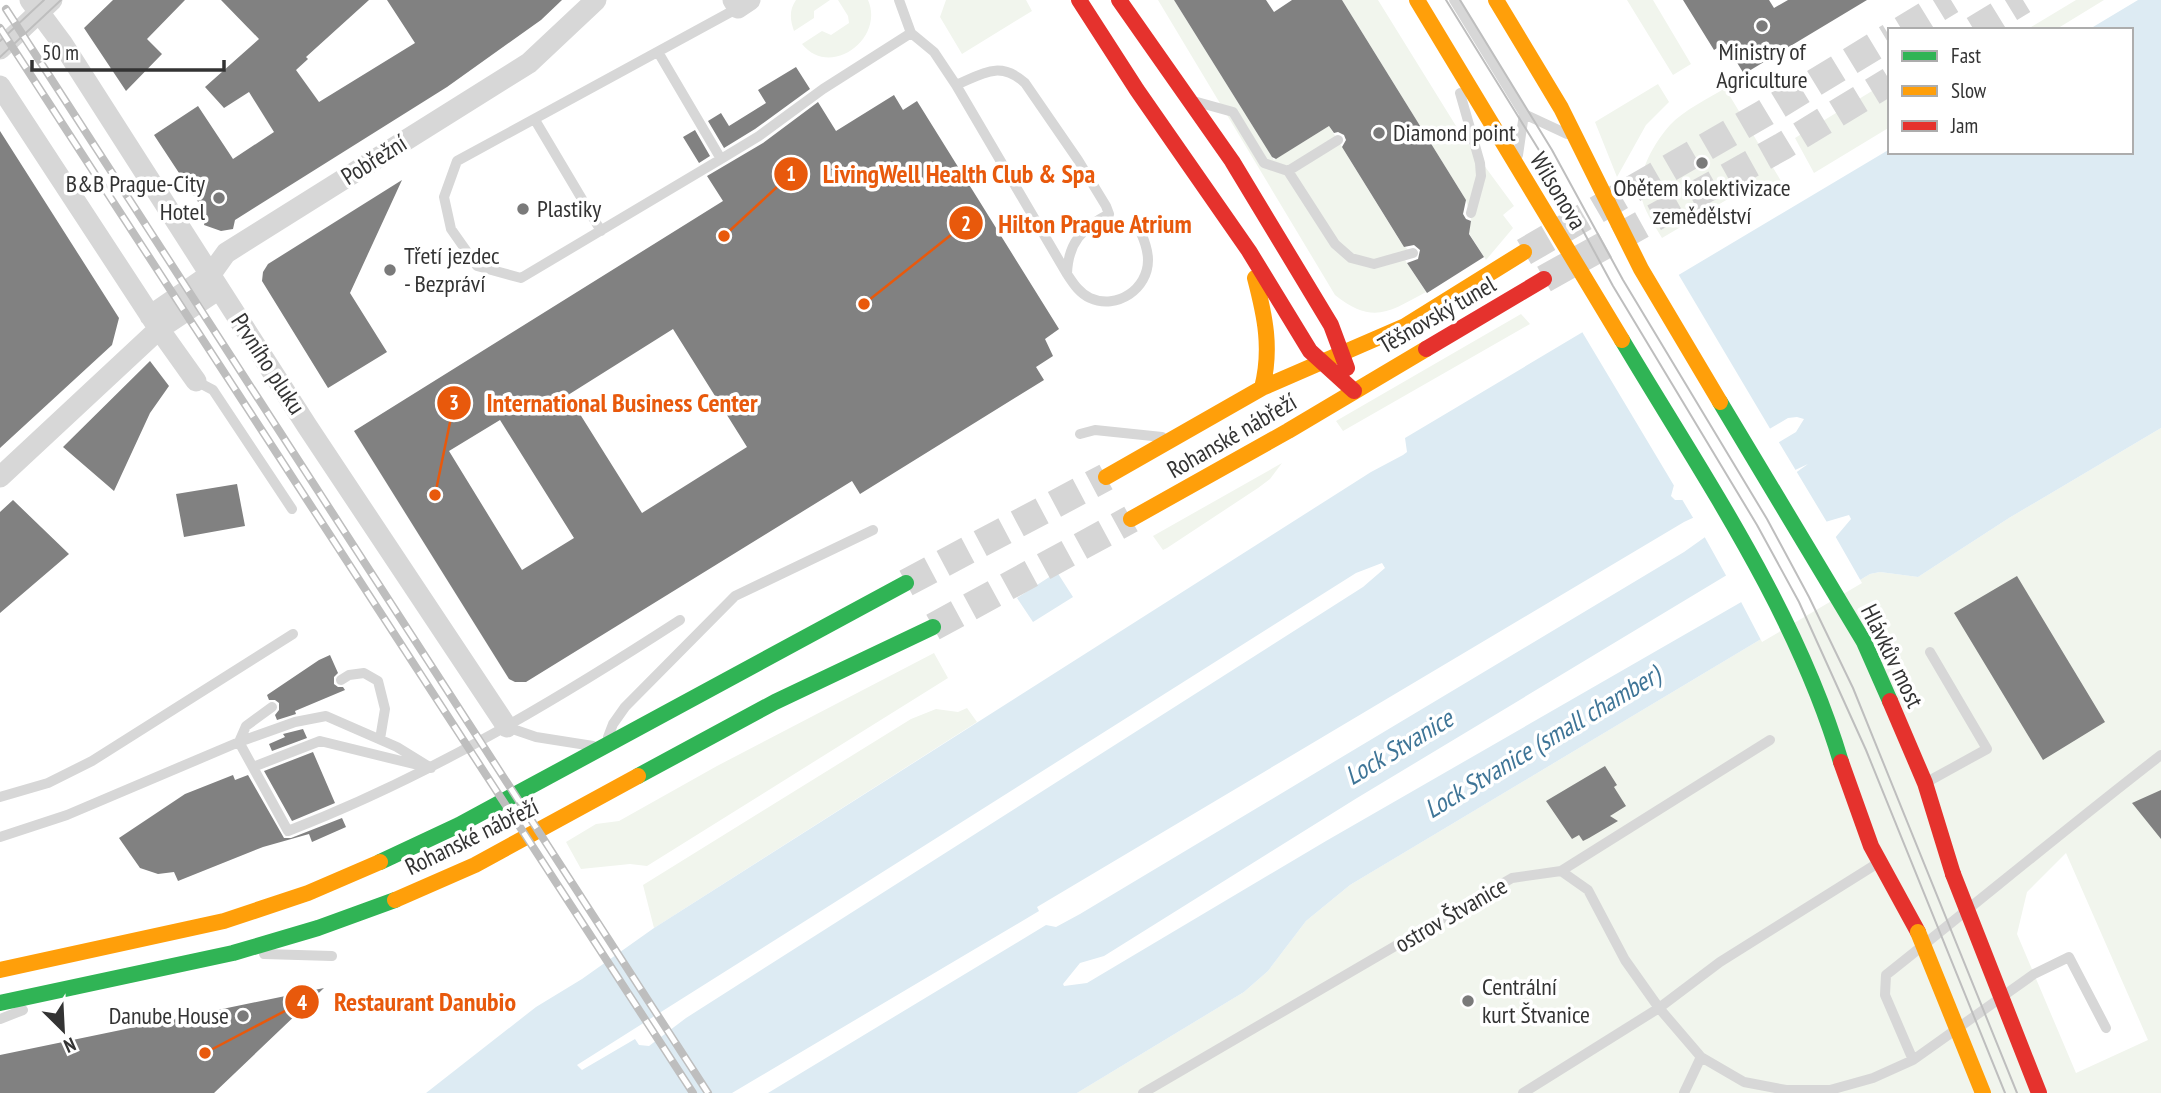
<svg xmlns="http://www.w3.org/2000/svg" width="2161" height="1093" font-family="'PT Sans Narrow',sans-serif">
	<rect width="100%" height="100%" fill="#fff"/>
	<!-- green -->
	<path fill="#f1f5ed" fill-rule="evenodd" d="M796 0H830L814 11V18L794 31C790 20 789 10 796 0Z
		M838 0H868C885 39 830 79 802 44L822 31 831 35 849 23 848 16Z
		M946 0H1026L1032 11 962 54 940 17Z
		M1158 0H1174L1274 160 1329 126 1400 241 1409 251 1405 260 1426 292C1389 312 1373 325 1335 295Z
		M1342 0H1378L1461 134 1514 206 1503 215 1513 228 1486 260 1469 233 1471 219 1466 200Z
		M1627 0H1653L1691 64 1673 75Z
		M2076 0H2104L2055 30H2026Z
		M1890 80V127L1814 173 1795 138Z
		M1658 84 1669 102 1646 125 1617 177 1595 122Z
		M1725 88 1781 181 1762 193 1754 191 1750 186 1662 238C1654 224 1643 210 1641 194 1638 170 1655 142 1670 125 1684 110 1708 99 1725 88Z
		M1521 314 1530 324 1343 431 1336 421Z
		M2161 428V1093H1077L1244 992 1268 971 1306 921 1350 885 1870 574 1880 572 1918 577 2009 518ZM2066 853 2148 1040 2076 1073 2017 934 2027 892Z
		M1282 463 1270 479 1258 488 1167 548 1163 550 1153 536Z
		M934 653 948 678 647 866 630 864 581 869 566 842 596 824 619 821 717 766Z
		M967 708 977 722 654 928 643 885 911 719 936 709 958 712Z"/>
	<!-- water -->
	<path fill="#ddebf3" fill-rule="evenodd" d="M2138 0H2161V428L2009 518 1918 577 1880 572 1870 574 1350 885 1306 921 1268 971 1244 992 1077 1093H768L1046 925 1056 927 1080 914 1684 552 1808 464 1684 522 1037 907 1039 911 732 1093H426L536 1007 582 979 654 928 1371 472 1403 455 1407 452 1405 438 1890 149V152H2131V30H2088ZM1797 417 1804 419 1796 432 1682 500H1675L1671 496 1674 485 1788 418ZM1849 515 1851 519 1818 558 1326 841 1087 983 1064 986 1063 984 1080 963 1104 956 1357 798 1805 528ZM1382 563 1385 568 1363 587 686 1018 649 1046 639 1045 635 1039 582 1070 577 1065 1356 573Z
		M1057 572 1073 597 1033 622 1017 598Z"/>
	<!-- pier -->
	<path fill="#fff" d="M1677 272 1772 432 1676 489 1581 330Z
		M1777 439 1828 524 1806 531 1728 579 1703 534 1778 482 1695 521 1680 496Z
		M1834 534 1862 583 1762 642 1739 598 1816 555Z"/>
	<!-- building -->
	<path fill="#818181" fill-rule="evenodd" d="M113 0H185L147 39 162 54 126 91 84 28Z
		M221 0H369L306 57 308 59 296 70 319 102 415 43 387 0H562L541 20 447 87 235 220 233 229 221 231 204 225 206 214 154 135 198 106 233 159 274 132 249 92 224 108 205 87 259 39Z
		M1174 0H1266L1274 12 1292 0H1342L1466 200 1463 214 1466 219 1471 221 1469 234 1484 257 1427 293 1407 263 1418 259 1420 250 1414 245 1404 247 1342 147 1346 140 1344 135 1338 132 1334 133 1329 126 1276 159 1272 157Z
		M1683 0H1769L1774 8 1788 0H1867L1744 74 1725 43 1714 50Z
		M796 67 810 89 755 129 724 148 708 121 721 113 729 126 766 103 758 90Z
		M894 95 903 110 917 101 1059 329 1045 339 1053 356 1036 367 1044 380 860 494 852 481 526 682H515L509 679 354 431 723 201 707 176 763 143 818 102 836 131ZM673 329 747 447 642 513 568 395ZM500 420 574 538 522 570 449 451Z
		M695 130 710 156 699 163 683 137Z
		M0 131 119 318 112 345 0 448Z
		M402 180 350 293 387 352 328 388 262 281 263 272 268 264Z
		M150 361 169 386 150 413 114 491 63 447Z
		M237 484 245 526 184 537 176 494Z
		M13 500 69 554 0 613V512Z
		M2017 576 2105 722 2043 760 1954 613Z
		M330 655 338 673 334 677V684L338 687H343L345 690 295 711 296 714 277 720 275 715 279 710V703L275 700H269L267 695 319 660Z
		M303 729 307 738 272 751 269 744 285 737 283 734Z
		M313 752 335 803 292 821 264 771Z
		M1605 766 1617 785 1614 787 1626 806 1610 816 1618 821 1589 838 1583 841 1579 835 1572 839 1546 801Z
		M233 775 235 780 248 775 284 838H291L342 818 346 827 312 842 309 834 263 847 178 881 174 872 158 874 140 868 119 838 185 794Z
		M2161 790V839L2132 803Z
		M324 988 214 1093H0V1055Z"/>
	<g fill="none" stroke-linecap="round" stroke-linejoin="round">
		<!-- secondary-tunnel -->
		<path stroke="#d6d6d6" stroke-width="28" stroke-dasharray="28 14" stroke-linecap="butt" d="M1902 30 1951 0
			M1974 30 2023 0
			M1524 252 1763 114 1890 37
			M1544 279 1783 146 1890 81
			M906 583 1106 477
			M933 627 1131 519"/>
		<!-- lane -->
		<path stroke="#d7d7d7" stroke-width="10" d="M899 0 911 33 934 52 956 85
			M1454 0 1524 114
			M658 52 721 159 521 278 477 266 451 229 444 197 457 161 738 8
			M1460 93 1480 163 1481 176 1471 213
			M1197 102 1233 112 1264 163 1288 171 1335 244 1351 258 1374 264 1413 253
			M535 120 601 231
			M1518 155 1524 114 1567 134
			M721 159 759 136 823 89 911 33
			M1288 171 1338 140
			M1067 274C1068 243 1082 228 1109 214L1106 206 1078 160 1025 83C1000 60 982 74 956 85L1067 274C1073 283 1079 293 1090 298 1117 310 1148 289 1148 260 1148 250 1145 242 1141 233
			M196 381 213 390 292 509
			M1080 434 1095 430 1162 437
			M341 680 349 675 364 673 378 681 385 709 380 739
			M507 727 536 737 593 746
			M608 737 613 724 625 707 735 596 873 530
			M239 742 288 831C428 777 555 701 680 620
			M239 742 246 726 272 707
			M253 767 320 741 422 766
			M1927 782 1987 749 1930 652
			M0 797 48 783 92 761 293 634
			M0 837 67 815 239 742 295 722 326 716 397 747 431 768
			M1561 871 1770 740
			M264 954 332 956
			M0 1019 23 1010
			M1913 1060 1885 995 1886 975C1978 902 2068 827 2161 755
			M1143 1093 1512 878 1561 871 1588 890 1625 960 1659 1008 1701 1057 1744 1082 1786 1090H1830L1873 1078 1913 1060 2034 974 2069 957 2106 1028
			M1523 1093 1659 1008 1720 962 1878 863
			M1684 1093 1701 1057"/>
		<!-- street -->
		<path stroke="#d7d7d7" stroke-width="21" d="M30 0 62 43 307 426 507 727
			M733 0 738 8 750 0
			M0 49 52 0
			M0 86 159 329 196 381
			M150 316 211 274 226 253 529 63 596 0
			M0 477 159 329 219 289"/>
		<!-- fast -->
		<path stroke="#30b455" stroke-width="16" d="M1622 340C1703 476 1796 610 1841 762
			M1720 402 1864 642 1890 701
			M638 776 775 702 933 627
			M380 862 459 825 906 583
			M0 1003 233 953 318 928 395 900"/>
		<!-- slow -->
		<path stroke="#ff9f0a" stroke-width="16" d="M1417 0 1622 340
			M1496 0 1561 108 1641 269 1720 402
			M1255 278C1265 316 1272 349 1262 388
			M1106 477 1262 388 1405 326 1524 252
			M1131 519 1288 431 1426 349
			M395 900 475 865 638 776
			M0 970 224 921 308 893 380 862"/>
		<!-- jam -->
		<path stroke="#e5322d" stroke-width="16" d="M1079 0 1137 90 1249 251 1310 351 1354 391
			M1119 0 1232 161 1331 325 1347 368
			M1426 349 1544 279
			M1890 701 1925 783 1953 874
			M1841 762 1871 846 1918 932"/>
		<!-- tram -->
		<path stroke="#bebebe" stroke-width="2" d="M1446 0 1542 155 1613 286 1757 525 1799 602 1866 750 2005 1093
			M1460 0 1552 150 1623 280 1767 519 1809 597 1853 688 2017 1093
			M0 41 44 0
			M0 57 61 0"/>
		<defs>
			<path id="rail" d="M6 9 708 1093
				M0 28 693 1093"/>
		</defs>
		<!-- rail casing -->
		<use href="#rail" stroke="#bebebe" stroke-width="8"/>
		<!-- rail -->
		<use href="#rail" stroke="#fff" stroke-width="5" stroke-dasharray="16" stroke-linecap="butt"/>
		<!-- slow-bridge -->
		<path stroke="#ff9f0a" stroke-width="16" d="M1918 932 1983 1093"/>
		<!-- jam-bridge -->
		<path stroke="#e5322d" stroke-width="16" d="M1953 874 2039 1093"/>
	</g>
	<!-- markers -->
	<g fill="#7a7a7a" stroke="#fff" stroke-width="2.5">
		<circle cx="1762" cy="26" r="7"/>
		<circle cx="1379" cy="133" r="7"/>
		<circle cx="1702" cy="163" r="7"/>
		<circle cx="219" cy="198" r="7"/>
		<circle cx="523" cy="209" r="7"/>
		<circle cx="390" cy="270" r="7"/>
		<circle cx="1468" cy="1001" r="7"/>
		<circle cx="243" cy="1016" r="7"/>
	</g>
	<g text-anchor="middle" stroke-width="7" stroke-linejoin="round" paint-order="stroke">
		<!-- poi labels -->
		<g font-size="24" fill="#333" stroke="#fff" text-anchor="start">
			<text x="1762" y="60" text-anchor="middle">Ministry of<tspan x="1762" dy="28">Agriculture</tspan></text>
			<text x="1393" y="141">Diamond point</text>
			<text x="205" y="192" text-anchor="end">B&amp;B Prague-City<tspan x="205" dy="28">Hotel</tspan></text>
			<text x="1702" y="196" text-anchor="middle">Obětem kolektivizace<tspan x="1702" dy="28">zemědělství</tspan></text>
			<text x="537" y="217">Plastiky</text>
			<text x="404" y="264">Třetí jezdec<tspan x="404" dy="28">- Bezpráví</tspan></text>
			<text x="1482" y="995">Centrální<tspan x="1482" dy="28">kurt Štvanice</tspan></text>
			<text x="229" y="1024" text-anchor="end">Danube House</text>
		</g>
		<!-- street labels -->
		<g font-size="24" fill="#333" stroke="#fff">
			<text transform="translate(374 160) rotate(-32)" y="8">Pobřežní</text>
			<text transform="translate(1558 191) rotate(59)" y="8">Wilsonova</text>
			<text transform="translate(1437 315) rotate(-30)" y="8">Těšnovský tunel</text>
			<text transform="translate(268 364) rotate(57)" y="8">Prvního pluku</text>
			<text transform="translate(1232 436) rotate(-30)" y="8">Rohanské nábřeží</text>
			<text transform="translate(1892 656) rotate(64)" y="8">Hlávkův most</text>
			<text transform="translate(472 837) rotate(-26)" y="8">Rohanské nábřeží</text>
			<text transform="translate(1451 915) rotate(-30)" y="8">ostrov Štvanice</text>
		</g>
		<!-- water labels -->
		<g font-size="26" font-style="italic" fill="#3f7597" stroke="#fff">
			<text transform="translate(1542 742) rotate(-31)" y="9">Lock Stvanice (small chamber)</text>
			<text transform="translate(1399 747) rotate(-31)" y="9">Lock Stvanice</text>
		</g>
	</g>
	<!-- callouts -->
	<path fill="none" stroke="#e8590c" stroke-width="2.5" d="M724 236L791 174M864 304L966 223M435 495L454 403M205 1053L302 1002"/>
	<g fill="#e8590c" stroke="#fff" stroke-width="2.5">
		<circle cx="724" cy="236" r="7"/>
		<circle cx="864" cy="304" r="7"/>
		<circle cx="435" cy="495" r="7"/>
		<circle cx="205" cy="1053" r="7"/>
		<circle cx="791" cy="174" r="18"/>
		<circle cx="966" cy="223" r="18"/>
		<circle cx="454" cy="403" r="18"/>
		<circle cx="302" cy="1002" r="18"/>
	</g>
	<g font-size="21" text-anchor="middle" font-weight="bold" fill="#fff">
		<text x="791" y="181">1</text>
		<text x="966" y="231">2</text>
		<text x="454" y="410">3</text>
		<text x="302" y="1010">4</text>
	</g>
	<g font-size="26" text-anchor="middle" font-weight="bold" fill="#e8590c" stroke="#fff" stroke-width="7" stroke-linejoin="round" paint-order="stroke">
		<text x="959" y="183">LivingWell Health Club &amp; Spa</text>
		<text x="1095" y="233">Hilton Prague Atrium</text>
		<text x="622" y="412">International Business Center</text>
		<text x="425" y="1011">Restaurant Danubio</text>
	</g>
	<!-- legend -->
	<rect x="1888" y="28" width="245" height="126" fill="#ffffff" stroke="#adadad" stroke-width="2"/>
	<rect x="1902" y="51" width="35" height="10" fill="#30b455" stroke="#adadad" stroke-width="2"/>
	<text x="1951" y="63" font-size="21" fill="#333333">Fast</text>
	<rect x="1902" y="86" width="35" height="10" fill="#ff9f0a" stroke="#adadad" stroke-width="2"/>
	<text x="1951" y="98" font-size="21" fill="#333333">Slow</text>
	<rect x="1902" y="121" width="35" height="10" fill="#e5322d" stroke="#adadad" stroke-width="2"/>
	<text x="1951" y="133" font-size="21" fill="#333333">Jam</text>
	<!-- north arrow -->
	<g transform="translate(63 1030) rotate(156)" stroke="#ffffff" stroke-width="5" paint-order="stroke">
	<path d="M0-5L12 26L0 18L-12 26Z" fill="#333333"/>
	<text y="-10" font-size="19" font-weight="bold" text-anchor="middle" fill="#333333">N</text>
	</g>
	<!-- scale -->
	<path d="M32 60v10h192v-10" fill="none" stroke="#333333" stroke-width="3.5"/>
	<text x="42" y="60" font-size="21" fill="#333333" stroke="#ffffff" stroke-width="5" paint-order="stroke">50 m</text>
</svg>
